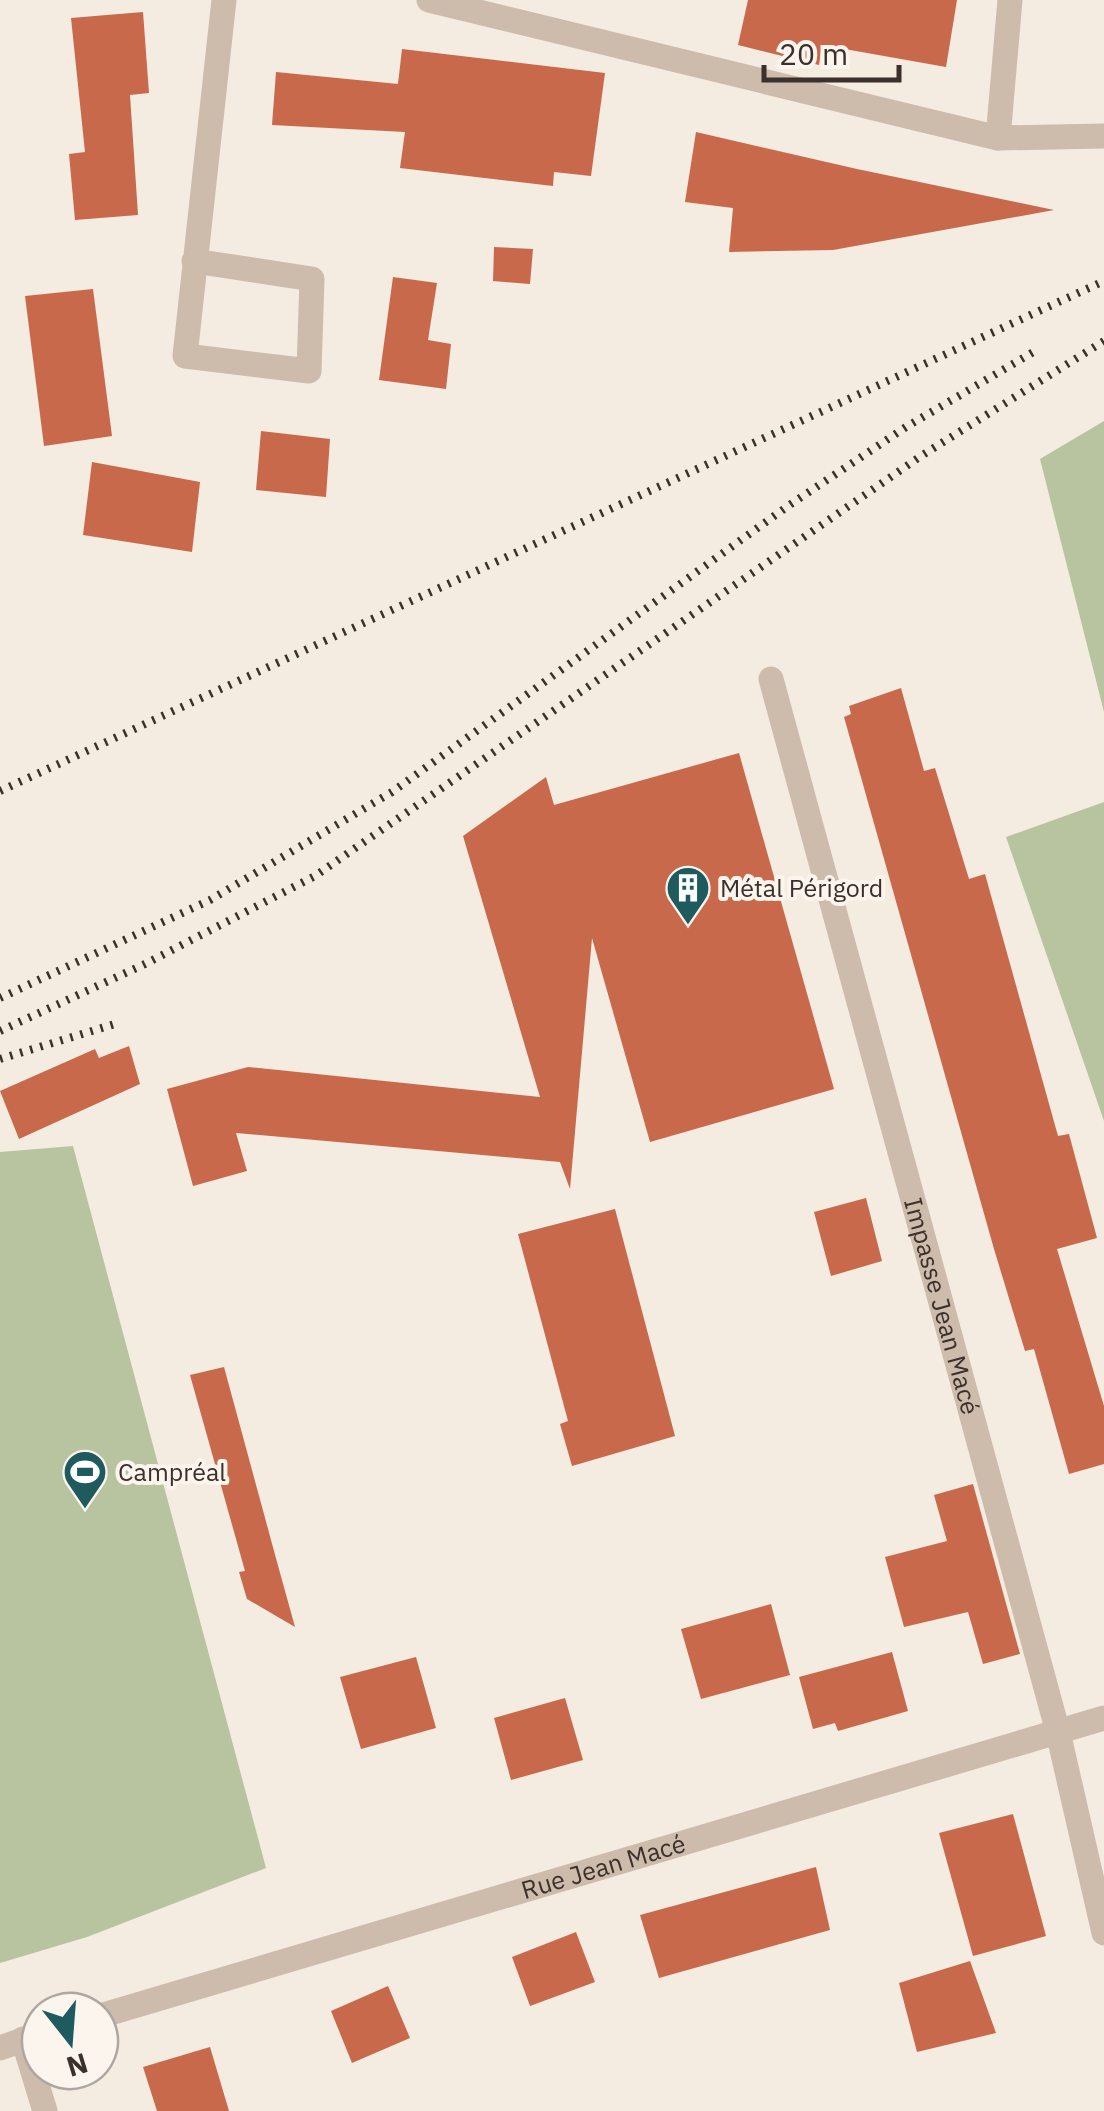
<svg xmlns="http://www.w3.org/2000/svg" width="1104" height="2111" font-family="'IBM Plex Sans',sans-serif">
	<rect width="100%" height="100%" fill="#f4ebe1"/>
	<!-- green -->
	<path fill="#b8c4a0" d="M1104 421V712L1040 459Z
		M1104 802V1121L1006 837Z
		M73 1146 266 1868 87 1937 0 1963V1152Z"/>
	<!-- building -->
	<path fill="#c8694b" d="M748 0H957L946 67 822 45 819 65 738 45Z
		M143 12 149 93 130 95 138 215 75 220 69 154 85 152 71 18Z
		M402 49 605 73 591 176 554 172 553 186 400 168 405 132 272 125 276 72 398 84Z
		M696 132 857 169 1054 210 833 250 729 252 733 208 685 202Z
		M494 247 533 249 530 284 493 281Z
		M393 277 437 283 428 340 451 344 446 389 379 380Z
		M93 289 112 436 44 446 25 296Z
		M261 431 330 439 326 497 256 490Z
		M92 462 200 482 192 552 83 535Z
		M901 688 924 771 935 768 969 879 985 874 1058 1136 1069 1134 1097 1238 1057 1249 1104 1406V1464L1069 1474 1034 1349 1025 1351 994 1249 844 717 851 714 849 706Z
		M739 753 834 1089 650 1142 592 938 570 1189 560 1162 236 1133 247 1171 193 1186 167 1089 248 1067 540 1097 463 836 546 777 554 805Z
		M129 1046 140 1084 19 1139 0 1091 95 1049 99 1058Z
		M866 1198 882 1261 831 1276 814 1212Z
		M615 1209 675 1436 572 1466 560 1424 568 1421 518 1234Z
		M224 1367 277 1562 295 1627 247 1599 239 1572 245 1571 190 1375Z
		M973 1484 1020 1654 983 1664 968 1612 904 1627 885 1557 947 1541 934 1495Z
		M771 1604 790 1675 701 1699 681 1629Z
		M892 1652 908 1711 838 1731 835 1723 813 1729 799 1677Z
		M416 1657 436 1728 361 1749 340 1677Z
		M565 1698 583 1760 511 1780 494 1718Z
		M1013 1814 1046 1936 973 1956 939 1833Z
		M816 1867 830 1930 659 1978 640 1915Z
		M576 1932 595 1982 530 2006 512 1957Z
		M970 1961 996 2033 917 2052 899 1983Z
		M388 1986 410 2038 352 2063 331 2011Z
		M210 2047 229 2111H157L143 2067Z"/>
	<g fill="none" stroke-linecap="round" stroke-linejoin="round">
		<!-- street -->
		<g stroke="#cdbbac" stroke-width="25">
			<path d="M429 0 998 138 1104 136"/>
			<path d="M998 138 1010 0"/>
			<path d="M194 261 312 279 309 371 185 356 224 0"/>
			<path id="s1" d="M771 679 1058 1732 1104 1933"/>
			<path id="s2" d="M100 2016 1104 1718"/>
			<path d="M23 2039 45 2111"/>
			<path d="M0 2048 40 2034"/>
		</g>
		<!-- rail -->
		<path stroke="#3b302b" stroke-width="8" stroke-dasharray="2.5 8" stroke-linecap="butt" d="M0 791 1104 281
			M0 998 210 900 392 792 788 506 906 427 1035 351
			M0 1031 145 964 315 876 921 456 1104 341
			M0 1059 115 1024"/>
	</g>
	<!-- icons -->
	<defs>
		<symbol id="building-pin" viewBox="-11 -11 22 30"><path d="M0 17L-7.5 6A9.5 9.5 0 1 1 7.5 6Z" fill="#1f5a5e" stroke="#fbf5ee"/><path d="M-4-6H4V6H1V3H-1V6H-4ZM-2.5-4.3h1.7v1.8h-1.7ZM.8-4.3h1.7v1.8H.8ZM-2.5-1h1.7V.8h-1.7ZM.8-1h1.7V.8H.8Z" fill="#fff"/></symbol>
		<symbol id="stadium-pin" viewBox="-11 -11 22 30"><path d="M0 17L-7.5 6A9.5 9.5 0 1 1 7.5 6Z" fill="#1f5a5e" stroke="#fbf5ee"/><path d="M0-5a6.5 5 0 1 0 0 10a6.5 5 0 1 0 0-10ZM-3.5-1.8h7v3.6h-7Z" fill="#fff"/></symbol>
	</defs>
	<g fill-rule="evenodd">
		<use href="#building-pin" x="663" y="863" width="50" height="68"/>
		<use href="#stadium-pin" x="60" y="1447" width="50" height="68"/>
	</g>
	<g text-anchor="middle" stroke-width="8" stroke-linejoin="round" paint-order="stroke">
		<!-- poi labels -->
		<g font-size="25" fill="#3b302b" stroke="#fbf5ee" text-anchor="start">
			<text x="720" y="897">Métal Périgord</text>
			<text x="118" y="1481">Campréal</text>
		</g>
		<!-- street labels -->
		<g font-size="25" fill="#3b302b" stroke="#fbf5ee">
			<text dy="9" stroke="none"><textPath href="#s1" startOffset="650">Impasse Jean Macé</textPath></text>
			<text dy="9" stroke="none"><textPath href="#s2" startOffset="525">Rue Jean Macé</textPath></text>
		</g>
	</g>
	<!-- north arrow -->
	<g transform="translate(70 2041) rotate(163)"><circle r="48" fill="#fbf5ee" stroke="#aea6a0" stroke-width="2.5"/>
	<path d="M0-8L18 38L0 25L-18 38Z" fill="#1f5a5e"/>
	<text y="-15" font-size="28" font-weight="bold" text-anchor="middle" fill="#3b302b">N</text>
	</g>
	<!-- scale -->
	<path d="M764 65v15h135v-15" fill="none" stroke="#3b302b" stroke-width="5"/>
	<text x="779" y="65" font-size="30" fill="#3b302b" stroke="#fbf5ee" stroke-width="8" paint-order="stroke">20 m</text>
</svg>
